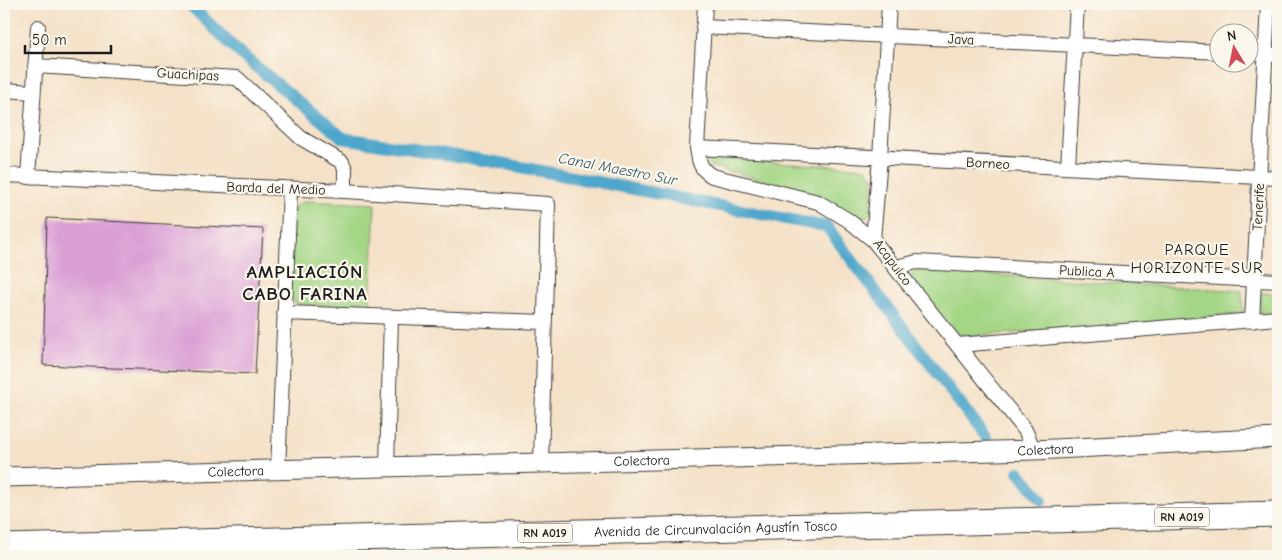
<svg xmlns="http://www.w3.org/2000/svg" width="1282" height="560" font-family="'Comic Neue',sans-serif">
	<rect width="100%" height="100%" fill="#fbf7ec"/>
	<filter id="ink" filterUnits="userSpaceOnUse"><feTurbulence type="fractalNoise" baseFrequency=".02" numOctaves="2"/><feDisplacementMap in="SourceGraphic" scale="10" xChannelSelector="R" yChannelSelector="G"/><feConvolveMatrix kernelMatrix="1 2 1 2 8 2 1 2 1" color-interpolation-filters="sRGB"/></filter>
	<filter id="wash" filterUnits="userSpaceOnUse"><feTurbulence type="fractalNoise" baseFrequency=".0096" numOctaves="4" result="noise"/><feDisplacementMap in="SourceGraphic" scale="20" xChannelSelector="R" yChannelSelector="G"/><feGaussianBlur stdDeviation="1.12" result="paint"/><feColorMatrix in="noise" values="0 0 0 0 0 0 0 0 0 0 0 0 0 0 0 0 0 1.4 0 .05"/><feComposite in="paint" operator="in"/></filter>
	<g filter="url(#wash)">
		<rect width="100%" height="100%" fill="#f4e1c7"/>
		<!-- green -->
		<path fill="#a4d686" stroke="#607951" d="M710 158 866 168 873 177 871 213 867 217C855 219 843 210 832 204 793 187 751 177 710 166L708 161Z
			M305 201 375 204 370 308 300 305 294 302 289 296 294 207Z
			M918 270 1242 291 1243 314 1093 328 965 336 955 332 912 281V274Z
			M1261 293 1278 294V312L1260 313Z"/>
		<g fill="none" stroke-linecap="round" stroke-linejoin="round">
			<!-- canal -->
			<path stroke="#4ea6cb" stroke-width="12" d="M189 4 243 56 343 138 495 162 827 227 986 438
				M1019 472 1042 500"/>
		</g>
		<g id="blocks">
			<!-- building -->
			<path fill="#da9fd5" d="M47 218 263 229 255 374 43 365Z"/>
		</g>
	</g>
	<g filter="url(#ink)">
		<use href="#blocks" fill-opacity="0" stroke="#3c3a36" stroke-width="1"/>
		<g fill="none" stroke-linecap="round" stroke-linejoin="round">
			<defs>
				<path id="street" d="M705 4 697 148C699 162 700 169 712 176L818 202 848 220 873 240 1025 430 1034 450
					M703 27 1220 52
					M1250 53 1278 55
					M35 66 237 78 301 138 342 162 345 169V191
					M4 90 33 92
					M697 148 1278 178
					M1068 167 1077 4
					M4 175 345 191 548 204 541 463
					M28 177 38 27
					M873 240 880 158 889 4
					M896 267 917 262 1278 281
					M284 313 545 322
					M1252 321 1268 4
					M958 345 1278 318
					M387 467 391 317
					M278 470 290 189"/>
				<g id="secondary">
					<path id="s1" d="M4 477 1034 450 1278 438"/>
				</g>
				<g id="highway">
					<path id="s2" d="M4 547 1278 514"/>
				</g>
			</defs>
			<!-- street casing -->
			<use href="#street" stroke="#3c3a36" stroke-width="16"/>
			<!-- secondary casing -->
			<use href="#secondary" stroke="#3c3a36" stroke-width="21"/>
			<!-- highway casing -->
			<use href="#highway" stroke="#3c3a36" stroke-width="27"/>
			<!-- street -->
			<use href="#street" stroke="#fff" stroke-width="14"/>
			<!-- secondary -->
			<use href="#secondary" stroke="#fff" stroke-width="19"/>
			<!-- highway -->
			<use href="#highway" stroke="#fff" stroke-width="25"/>
		</g>
	</g>
	<g text-anchor="middle" stroke-width="4.5" stroke-linejoin="round" paint-order="stroke">
		<!-- shield labels -->
		<g fill="#fbf7ec" stroke="#5f5e5a" stroke-width="1">
			<rect x="1154.5" y="507.5" width="55" height="19" rx="4"/>
			<rect x="517.5" y="523.5" width="55" height="19" rx="4"/>
		</g>
		<g font-size="12" font-weight="bold" fill="#1c1c1c">
			<text x="1182" y="521">RN A019</text>
			<text x="545" y="537">RN A019</text>
		</g>
		<!-- street labels -->
		<g font-size="14" fill="#1c1c1c" stroke="#fbf7ec">
			<text transform="translate(961 39) rotate(3)" y="5">Java</text>
			<text transform="translate(188 74) rotate(3)" y="5">Guachipas</text>
			<text transform="translate(988 163) rotate(3)" y="5">Borneo</text>
			<text transform="translate(276 188) rotate(2)" y="5">Barda del Medio</text>
			<text transform="translate(1258 207) rotate(-87)" y="5">Tenerife</text>
			<text transform="translate(893 262) rotate(53)" y="5">Acapulco</text>
			<text transform="translate(1087 271) rotate(3)" y="5">Publica A</text>
			<text dy="5" stroke="none"><textPath href="#s1" startOffset="1042">Colectora</textPath></text>
			<text dy="5" stroke="none"><textPath href="#s1" startOffset="638">Colectora</textPath></text>
			<text dy="5" stroke="none"><textPath href="#s1" startOffset="232">Colectora</textPath></text>
			<text dy="5" stroke="none"><textPath href="#s2" startOffset="712">Avenida de Circunvalación Agustín Tosco</textPath></text>
		</g>
		<!-- water labels -->
		<g font-size="15" font-style="italic" fill="#325a6b" stroke="#fbf7ec">
			<text transform="translate(618 169) rotate(11)" y="5">Canal Maestro Sur</text>
		</g>
		<!-- quarter labels -->
		<g font-size="16" letter-spacing="1" fill="#1c1c1c" stroke="#fbf7ec">
			<text x="1197" y="255">PARQUE<tspan x="1197" dy="18">HORIZONTE SUR</tspan></text>
		</g>
		<!-- district labels -->
		<g font-size="19" font-weight="bold" letter-spacing="1" fill="#1c1c1c" stroke="#fbf7ec">
			<text x="305" y="278">AMPLIACIÓN<tspan x="305" dy="22">CABO FARINA</tspan></text>
		</g>
	</g>
	<!-- margin -->
	<rect width="1282" height="560" fill="none" stroke="#fbf7ec" stroke-width="20"/>
	<!-- north arrow -->
	<g transform="translate(1234 48) rotate(350)"><circle r="24" fill="#fbf7ec" stroke="#a29f99"/>
	<path d="M0-4L9 19L0 12L-9 19Z" fill="#d1495b"/>
	<text y="-8" font-size="14" font-weight="bold" text-anchor="middle" fill="#1c1c1c">N</text>
	</g>
	<!-- scale -->
	<path d="M25 45v8h86v-8" fill="none" stroke="#1c1c1c" stroke-width="2.5"/>
	<text x="32" y="45" font-size="15" fill="#1c1c1c" stroke="#fbf7ec" stroke-width="4" paint-order="stroke">50 m</text>
</svg>
